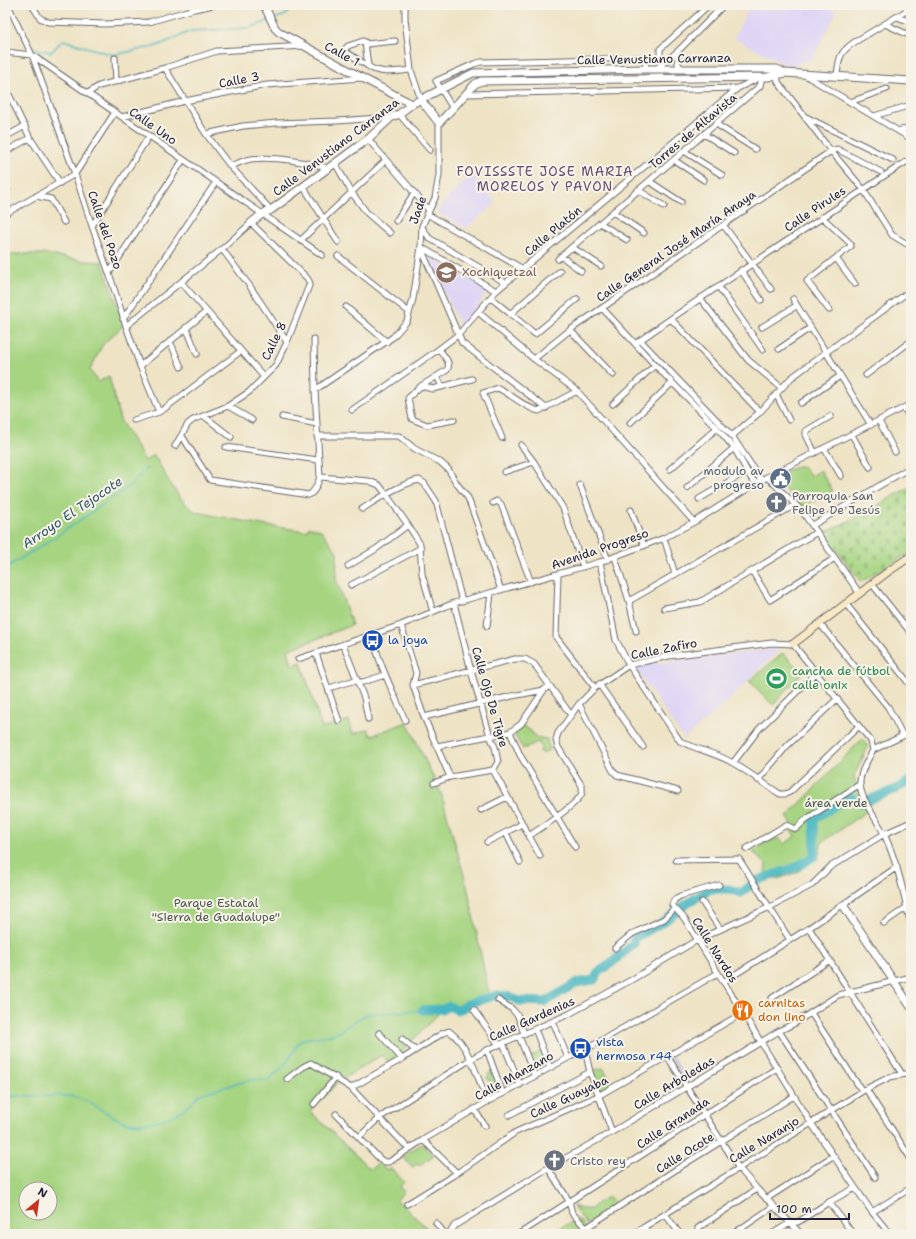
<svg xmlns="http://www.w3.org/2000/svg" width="916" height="1239" font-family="'Shantell Sans',sans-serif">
	<defs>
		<pattern id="industrial-grid" width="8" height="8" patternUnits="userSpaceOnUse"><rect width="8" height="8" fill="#c3c1db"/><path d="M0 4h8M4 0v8" fill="none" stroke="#a7a6bd"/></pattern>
		<pattern id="cemetery-stones" width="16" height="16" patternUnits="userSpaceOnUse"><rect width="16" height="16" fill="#a6d481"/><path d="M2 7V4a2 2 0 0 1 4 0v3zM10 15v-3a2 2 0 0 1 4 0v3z" fill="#8fb670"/></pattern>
		<pattern id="garden-furrows" width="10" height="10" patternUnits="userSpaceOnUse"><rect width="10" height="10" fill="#a6d481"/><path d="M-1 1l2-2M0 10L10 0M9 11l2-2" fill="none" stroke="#8fb670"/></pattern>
	</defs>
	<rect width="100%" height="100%" fill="#f7f3e8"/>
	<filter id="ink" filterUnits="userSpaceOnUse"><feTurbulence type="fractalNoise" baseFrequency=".025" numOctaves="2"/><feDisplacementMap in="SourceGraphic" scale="8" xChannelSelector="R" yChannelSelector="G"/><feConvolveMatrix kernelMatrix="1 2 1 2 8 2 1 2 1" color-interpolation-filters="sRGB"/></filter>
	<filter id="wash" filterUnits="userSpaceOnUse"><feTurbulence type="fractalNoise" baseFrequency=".012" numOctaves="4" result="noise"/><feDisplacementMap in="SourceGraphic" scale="16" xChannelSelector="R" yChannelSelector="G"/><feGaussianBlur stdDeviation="0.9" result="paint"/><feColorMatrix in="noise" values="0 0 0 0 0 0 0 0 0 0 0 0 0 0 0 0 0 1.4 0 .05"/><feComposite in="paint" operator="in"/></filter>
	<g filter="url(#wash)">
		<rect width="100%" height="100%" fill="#eee3c5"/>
		<!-- built -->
		<path fill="#ded5f5" d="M750 5H823L837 11 813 58 792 66 783 63 734 38Z
			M472 174 496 203 466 228 438 213 442 204Z
			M427 254 488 290 472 315 459 324Z
			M781 648 715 713 684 739 634 666Z"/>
		<!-- industrial -->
		<path fill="url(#industrial-grid)" d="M672 1054 690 1084 687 1086 669 1057Z"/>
		<!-- cemetery -->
		<path fill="url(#cemetery-stones)" stroke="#647b5e" d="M911 486V552L861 582 824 533 863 514Z"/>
		<!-- park -->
		<path fill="#a6d481" stroke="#647b5e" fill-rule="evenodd" d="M5 254H44L85 261 102 262 124 325 103 344 90 370 98 382 109 376 120 420 145 461 154 455C166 475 176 499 196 512L268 526 306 531 309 527 321 530 337 552 336 579 352 625 288 650 292 665 301 662 322 728 349 720 353 734 368 729 371 736 407 722 441 793 468 890 489 994 440 1012 390 1064 382 1055 338 1082 310 1111 369 1168 371 1169 379 1162 385 1169H392L404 1182 399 1188 404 1191 397 1200 433 1234H5ZM26 1189H50V1213H26Z
			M803 466 811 476 820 470 833 491 803 507 774 479 790 469Z
			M783 653 802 673 773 705 749 681Z
			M524 726 531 731 535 737 547 739 548 744 551 749 542 754 539 751 542 748 538 742 523 749 515 736V733Z
			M863 738 868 747 854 776 856 786 867 811 822 842 820 851 821 852 798 872 778 879H766L765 872 766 864 753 852 766 842 779 838 785 844 795 836 789 827 793 825 787 817Z
			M543 1051 546 1059 541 1062V1064L539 1066 537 1064 533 1067 528 1058Z
			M603 1068 613 1084 599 1093 590 1071Z
			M421 1144 434 1155 419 1166 417 1164 413 1167 402 1157Z
			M608 1197 615 1205 587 1225 573 1206 582 1209H591L597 1203Z
			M578 1219 591 1234H549Z"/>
		<!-- garden -->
		<path fill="url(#garden-furrows)" stroke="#647b5e" d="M492 1072 499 1083 492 1085 487 1078 489 1073Z"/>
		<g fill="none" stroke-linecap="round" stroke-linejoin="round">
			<!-- stream -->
			<path stroke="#48b7c1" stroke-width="1.5" d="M274 19 286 15 293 5
				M31 48 51 52 63 40 113 55 157 46 191 31 249 28 269 21
				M5 568 48 542 127 488 147 468
				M5 1096C20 1096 36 1096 51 1096 59 1096 67 1095 75 1097 90 1101 102 1111 116 1118 137 1130 172 1120 190 1105 194 1101 196 1097 200 1094L250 1080H269L287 1062 293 1053 298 1043 303 1039 330 1035 341 1031 355 1021 367 1014 422 1010"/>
			<!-- river -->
			<path stroke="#48b7c1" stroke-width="9" d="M422 1010 443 1009 449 1006 457 1010 463 1008 467 1004 497 995 511 997 519 1001 545 1002 576 983 594 980 598 972 609 965 634 944V939L666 920 686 904 710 889H729L741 893 758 880 796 867 815 856 814 819 850 797 861 803 896 789 911 780"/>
		</g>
	</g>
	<g filter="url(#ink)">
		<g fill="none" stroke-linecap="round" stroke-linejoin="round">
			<defs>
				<path id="minor" d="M8 5 32 55 75 174 92 226 109 273 126 326 140 366 159 412
					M32 5 40 18 48 22 105 24 149 22 194 9 214 5
					M405 5V19L411 70 421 100
					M897 17 911 22
					M885 24 911 36
					M366 44 395 41
					M5 52 32 55 322 255
					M677 52 678 64 682 69
					M115 58 116 82
					M664 62 660 58V49L709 5
					M368 66 346 52 345 49 348 46 363 41 365 42 368 66C379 75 398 71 411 70
					M165 68 206 134 230 166 271 210
					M656 69 677 52 724 5
					M777 72 778 82 831 151 863 189 892 235 907 244
					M805 75 910 138
					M837 75C839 59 839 53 853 43L911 8
					M5 86 30 138 60 183
					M88 93 99 86 165 68 217 51 304 46
					M466 94 738 88
					M850 102 887 89
					M452 107 436 81 474 64 481 62 642 58 645 60 646 69
					M399 114 430 150
					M874 116 911 105
					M122 117 185 101 267 85 362 78
					M806 117 893 160
					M716 124 755 149
					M898 131 911 127
					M206 134 243 126 276 123 337 121 392 117
					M704 134 734 153
					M5 137 25 126
					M368 139 429 210
					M684 151 722 175
					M5 152 30 138
					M674 160 704 180
					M335 163 352 193 367 213 390 233
					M230 166C237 164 244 160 251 159 273 156 307 162 328 168
					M649 181 681 202
					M5 186 7 190
					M303 186 338 242
					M638 190 664 206
					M36 196 51 199 64 222
					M613 212 644 233
					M5 214 75 174 115 112
					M427 214 523 269
					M822 217 850 243 851 246 807 281 829 310
					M396 221 414 193
					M600 223 627 240
					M92 226 149 136
					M724 226 771 289
					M422 227 429 238 506 283
					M301 240 386 160
					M421 247 496 291
					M572 247 601 266
					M421 248 462 343 546 408
					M222 249 249 285 287 342
					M338 256 409 312
					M561 256 581 271
					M836 258 855 284
					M558 259 760 86 762 77
					M741 270 761 300
					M109 273 183 160
					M181 282 264 377
					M718 286 763 350
					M491 298 535 334 577 299
					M700 298 748 360 782 388
					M793 299 871 425
					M346 307 387 342
					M602 308 655 365 717 428 734 448 751 478 756 483
					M478 312 534 359 577 391 694 522
					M510 314 560 271
					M123 319 216 182
					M671 319 760 412
					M126 326 222 249 251 223 307 278 310 283 287 342 276 365 249 392 228 406 193 420 188 424 175 446
					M186 327 197 354
					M762 327 796 306
					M570 330 613 375
					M640 340 732 436 761 480
					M170 341 181 367
					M635 344C696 300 759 259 822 218 850 199 877 180 906 162
					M439 349C443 355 452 363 447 370L421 386 408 398 412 419 427 425 454 420
					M779 349 810 328
					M534 359 570 330 602 308 831 151 837 149 881 172
					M140 366 206 312
					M866 375 911 341
					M437 376 442 387
					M421 386 433 389 472 379
					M315 390 393 337 407 321 413 299 421 247 422 226 435 198 439 175V123
					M776 394 789 420
					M801 403 840 376
					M613 404 655 365
					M228 406 252 420
					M904 408 911 419
					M352 410 439 349 459 334 496 291 738 88 759 78
					M204 416 231 437
					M282 417 317 424
					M134 420 159 412 164 409 241 351
					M879 421 895 452
					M630 423 672 383
					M852 435 870 467
					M182 436 210 480 309 495C316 491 317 484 320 477L315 390 314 339
					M317 436H399L415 449 440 462 448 469 457 484 468 498 501 590
					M732 436 760 412 791 378 911 290
					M502 438 483 393 498 388C511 394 526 409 539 411L577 391
					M521 445 534 462 563 508 583 567
					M226 447 318 460
					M824 448 841 476
					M815 453 806 435V431L831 416
					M670 469 717 428
					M504 472 534 462
					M320 477 369 481 379 485 386 494 408 525 420 544 422 574 433 612
					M767 477 802 511 860 594
					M580 485 608 560
					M687 488 734 448
					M699 499 747 471
					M493 503 497 501 501 504 531 582
					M362 509C378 499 400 484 419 480L424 483 436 501 462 601
					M631 510 644 546
					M813 525 911 467
					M664 538 675 574
					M615 557 629 601 636 631
					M600 562 616 640 629 665 680 741C697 750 716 753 733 763 749 772 764 784 780 794H785L790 792 859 726
					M348 566 376 549 408 525
					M752 571 770 600 835 558
					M558 575 556 637 595 688
					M872 584 911 633
					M351 585 421 548
					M629 601 795 505
					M454 603 471 671 490 736 495 747 498 762 493 770
					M846 604 911 686
					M664 608 700 602 817 532
					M820 624 888 707 903 736
					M401 625 416 673 413 685 424 717 450 777
					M487 626 491 593
					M372 634C379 665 393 691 405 720
					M343 644 364 698 368 719
					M316 653 339 721
					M298 659 401 625 454 603 600 562 664 538 694 522 767 477 911 404
					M599 684 643 747
					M413 685 515 659H525L534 664 571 715
					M329 688 352 681 363 682 385 675
					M579 704 613 771 617 775 678 791
					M424 717 512 696 544 690 549 686
					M510 732 520 755 575 847
					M437 746 510 732 521 724 544 690
					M873 750 911 732
					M733 763 759 729 816 673
					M493 770 540 856
					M758 780 787 746 837 699
					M434 783 450 777 493 770
					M481 810 507 797
					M506 833 520 862
					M529 836C542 827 573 808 581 795 583 792 582 790 582 786L558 747 556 740 558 733 579 704 595 688 629 665 669 656 772 643 793 644 871 741 873 750C868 760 859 773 860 784 861 801 877 819 884 834 898 864 904 894 911 926
					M487 842 522 824
					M746 849 786 825 796 829 805 820 860 784
					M676 860 739 859 790 940
					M719 885 680 896 674 900 672 905 684 918 811 1123 872 1212 890 1234
					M702 902 720 929
					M884 923 907 907
					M809 928 902 1074
					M615 948 632 934 664 919 674 909
					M723 982 809 928 897 867
					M772 998 830 960
					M498 1000 512 1009 518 1016 524 1034
					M474 1010 499 1045
					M811 1013 862 1091
					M553 1022 568 1058
					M535 1029 550 1068
					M779 1031 875 1177
					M379 1033 402 1059
					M519 1036 535 1077
					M402 1039 415 1050
					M503 1043 520 1085
					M487 1050 503 1094
					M585 1050 590 1072 612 1132
					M667 1056 738 1167 757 1189 801 1234
					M287 1079 303 1067 311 1063 351 1088 409 1149
					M351 1088 402 1059 443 1033 449 1031C469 1045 479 1080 487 1102
					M866 1089 911 1159
					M314 1104 336 1077
					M474 1109 485 1126
					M336 1114 381 1160 385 1162H389L423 1140 487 1102 568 1058 585 1050 718 973
					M509 1115 590 1072
					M359 1137 379 1118 471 1059 487 1050 569 1014 633 979 697 940 770 907 812 885 830 867 884 834 911 822
					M423 1140 457 1173
					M548 1168 569 1201 572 1213 586 1228 683 1165 794 1096
					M766 1199 833 1156
					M829 1202 853 1234
					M407 1204 457 1173 516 1132 598 1096 743 1013
					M872 1212 911 1188
					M665 1214 680 1234
					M436 1223 445 1234
					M454 1226 548 1168 612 1132 779 1031 795 1023 838 995 911 977
					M644 1227 648 1234
					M698 1228 757 1189
					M448 1234 455 1226
					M519 1234 777 1068
					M633 1234 866 1089 890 1077 911 1073
					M733 1234 774 1206
					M772 1234 790 1223 798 1222 829 1202 855 1188"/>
				<path id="tertiary" d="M264 5 275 28 279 32 368 81 412 104
					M421 100 439 123 475 84 481 81 768 77 785 73 911 81
					M251 223 262 214 271 210 368 139 392 117 399 114 412 104 473 73 646 69H777L785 73
					M843 905 911 1007"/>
				<path id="secondary" d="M793 644 889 571 911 556"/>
			</defs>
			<!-- minor casing -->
			<use href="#minor" stroke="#69666b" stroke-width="7"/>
			<!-- tertiary casing -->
			<use href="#tertiary" stroke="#69666b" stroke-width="9"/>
			<!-- secondary casing -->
			<use href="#secondary" stroke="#69666b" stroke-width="9"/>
			<!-- minor -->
			<use href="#minor" stroke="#fff" stroke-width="5"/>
			<!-- tertiary -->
			<use href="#tertiary" stroke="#fff" stroke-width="7"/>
			<!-- secondary -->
			<use href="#secondary" stroke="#f8e8c3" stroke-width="7"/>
		</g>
	</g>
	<!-- icons -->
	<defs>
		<symbol id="school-disc" viewBox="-11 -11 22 22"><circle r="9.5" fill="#8d6e63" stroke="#f7f3e8"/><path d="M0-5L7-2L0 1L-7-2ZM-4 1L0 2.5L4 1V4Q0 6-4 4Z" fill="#fff"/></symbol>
		<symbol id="civic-disc" viewBox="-11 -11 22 22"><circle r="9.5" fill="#5c6f8a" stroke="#f7f3e8"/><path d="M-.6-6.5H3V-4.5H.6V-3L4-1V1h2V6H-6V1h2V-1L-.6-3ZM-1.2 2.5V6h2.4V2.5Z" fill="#fff"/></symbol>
		<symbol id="church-disc" viewBox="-11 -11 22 22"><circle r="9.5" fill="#6b7280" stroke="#f7f3e8"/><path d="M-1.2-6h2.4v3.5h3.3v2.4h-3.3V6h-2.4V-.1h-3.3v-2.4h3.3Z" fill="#fff"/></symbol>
		<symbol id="bus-disc" viewBox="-11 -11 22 22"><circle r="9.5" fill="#1a4fb4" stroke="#f7f3e8"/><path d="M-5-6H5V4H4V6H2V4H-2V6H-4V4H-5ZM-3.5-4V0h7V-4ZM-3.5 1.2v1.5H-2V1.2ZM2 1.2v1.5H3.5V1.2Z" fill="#fff"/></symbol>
		<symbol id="stadium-disc" viewBox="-11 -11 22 22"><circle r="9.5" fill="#2e9e5b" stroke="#f7f3e8"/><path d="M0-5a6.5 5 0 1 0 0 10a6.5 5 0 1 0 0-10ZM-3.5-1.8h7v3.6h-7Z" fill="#fff"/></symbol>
		<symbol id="restaurant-disc" viewBox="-11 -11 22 22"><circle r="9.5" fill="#e8710a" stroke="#f7f3e8"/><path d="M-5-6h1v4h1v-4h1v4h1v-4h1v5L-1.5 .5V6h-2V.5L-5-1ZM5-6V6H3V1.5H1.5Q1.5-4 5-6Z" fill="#fff"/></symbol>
	</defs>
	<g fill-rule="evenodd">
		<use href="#school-disc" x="434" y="260" width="25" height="25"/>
		<use href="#civic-disc" x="768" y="466" width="25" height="25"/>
		<use href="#church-disc" x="764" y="490" width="25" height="25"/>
		<use href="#bus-disc" x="360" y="628" width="25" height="25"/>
		<use href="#stadium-disc" x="764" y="666" width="25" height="25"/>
		<use href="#restaurant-disc" x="730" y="998" width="25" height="25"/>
		<use href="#bus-disc" x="568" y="1036" width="25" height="25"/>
		<use href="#church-disc" x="542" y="1148" width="25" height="25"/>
	</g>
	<g text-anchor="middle" stroke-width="4" stroke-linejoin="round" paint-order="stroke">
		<!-- street labels -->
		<g font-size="12" fill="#22223b" stroke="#f7f3e8">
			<text transform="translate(342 54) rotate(29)" y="4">Calle 1</text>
			<text transform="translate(654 59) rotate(-1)" y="4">Calle Venustiano Carranza</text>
			<text transform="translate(239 80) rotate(-11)" y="4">Calle 3</text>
			<text transform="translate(153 126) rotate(35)" y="4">Calle Uno</text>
			<text transform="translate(693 131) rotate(-40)" y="4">Torres de Altavista</text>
			<text transform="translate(336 147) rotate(-37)" y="4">Calle Venustiano Carranza</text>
			<text transform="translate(815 209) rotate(-34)" y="4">Calle Pirules</text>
			<text transform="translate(418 210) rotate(-70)" y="4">Jade</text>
			<text transform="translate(105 230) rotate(71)" y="4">Calle del Pozo</text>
			<text transform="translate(553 231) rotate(-40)" y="4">Calle Platón</text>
			<text transform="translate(676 246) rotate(-34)" y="4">Calle General José María Anaya</text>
			<text transform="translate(274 341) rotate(-64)" y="4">Calle 8</text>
			<text transform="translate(600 549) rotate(-19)" y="4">Avenida Progreso</text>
			<text transform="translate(664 649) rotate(-11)" y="4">Calle Zafiro</text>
			<text transform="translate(490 697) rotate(74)" y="4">Calle Ojo De Tigre</text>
			<text transform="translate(715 950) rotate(58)" y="4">Calle Nardos</text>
			<text transform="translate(532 1019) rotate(-24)" y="4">Calle Gardenias</text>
			<text transform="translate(514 1076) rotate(-29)" y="4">Calle Manzano</text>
			<text transform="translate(674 1083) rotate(-31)" y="4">Calle Arboledas</text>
			<text transform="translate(569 1097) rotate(-25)" y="4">Calle Guayaba</text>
			<text transform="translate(673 1123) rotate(-33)" y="4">Calle Granada</text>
			<text transform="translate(764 1140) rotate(-31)" y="4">Calle Naranjo</text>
			<text transform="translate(685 1153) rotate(-32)" y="4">Calle Ocote</text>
		</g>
		<!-- education labels -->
		<g font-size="12" fill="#785e54" stroke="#f7f3e8" text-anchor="start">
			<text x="462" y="276">Xochiquetzal</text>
		</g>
		<!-- service labels -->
		<g font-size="12" fill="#4e5e75" stroke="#f7f3e8" text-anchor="end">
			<text x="764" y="475">modulo av<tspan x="764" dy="14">progreso</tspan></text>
		</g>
		<!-- worship labels -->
		<g font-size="12" fill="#5b616d" stroke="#f7f3e8" text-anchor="start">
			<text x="792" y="500">Parroquia San<tspan x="792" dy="14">Felipe De Jesús</tspan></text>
			<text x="570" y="1165">Cristo rey</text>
		</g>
		<!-- transit labels -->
		<g font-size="12" fill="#164399" stroke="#f7f3e8" text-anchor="start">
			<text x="388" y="644">la joya</text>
			<text x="596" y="1046">vista<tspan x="596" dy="14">hermosa r44</tspan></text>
		</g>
		<!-- leisure labels -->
		<g font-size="12" fill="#27864d" stroke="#f7f3e8" text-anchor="start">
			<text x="792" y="675">cancha de fútbol<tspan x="792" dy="14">calle onix</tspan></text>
		</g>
		<!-- park labels -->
		<g font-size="12" fill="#4a5750" stroke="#f7f3e8">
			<text x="836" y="807">área verde</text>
			<text x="216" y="907">Parque Estatal<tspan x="216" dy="14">"Sierra de Guadalupe"</tspan></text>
		</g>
		<!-- food labels -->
		<g font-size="12" fill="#c56008" stroke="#f7f3e8" text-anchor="start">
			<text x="758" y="1007">carnitas<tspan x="758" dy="14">don lino</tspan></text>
		</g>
		<!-- neighbourhood labels -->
		<g font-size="13" letter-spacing="1" fill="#634b6f" stroke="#f7f3e8">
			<text x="545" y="176">FOVISSSTE JOSE MARIA<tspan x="545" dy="15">MORELOS Y PAVON</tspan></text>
		</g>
		<!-- water labels -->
		<g font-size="13" font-style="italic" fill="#2f566a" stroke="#f7f3e8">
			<text transform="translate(72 512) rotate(-34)" y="5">Arroyo El Tejocote</text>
		</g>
	</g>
	<!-- margin -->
	<rect width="916" height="1239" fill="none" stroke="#f7f3e8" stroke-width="20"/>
	<!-- north arrow -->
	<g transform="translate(38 1201) rotate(29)"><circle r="19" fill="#f7f3e8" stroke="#a29fa3"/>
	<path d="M0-3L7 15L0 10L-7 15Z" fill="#c8321e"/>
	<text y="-6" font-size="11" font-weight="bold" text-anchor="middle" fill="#22223b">N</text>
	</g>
	<!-- scale -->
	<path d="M770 1213v6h79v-6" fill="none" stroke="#22223b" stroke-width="2"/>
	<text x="776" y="1213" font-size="12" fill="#22223b" stroke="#f7f3e8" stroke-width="3" paint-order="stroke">100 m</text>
</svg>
